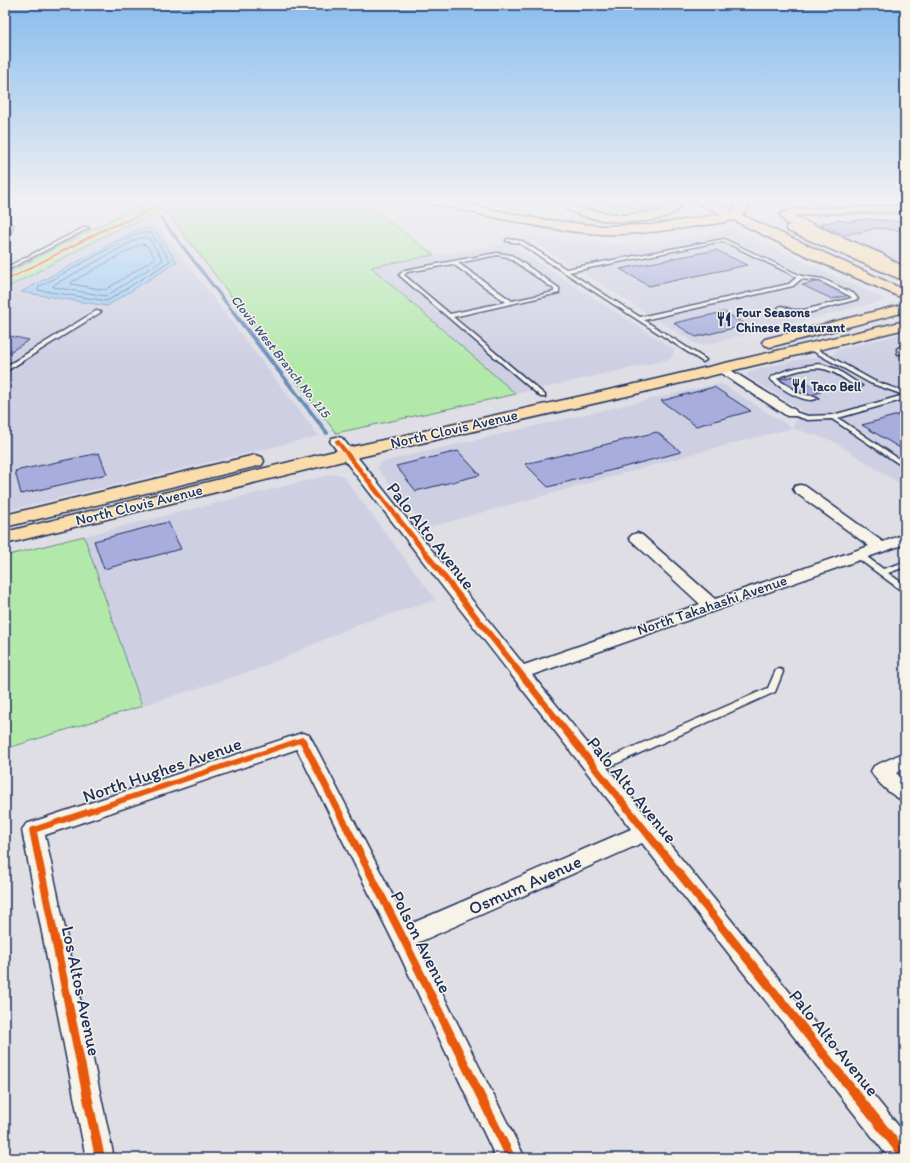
<svg xmlns="http://www.w3.org/2000/svg" width="910" height="1163" font-family="Itim,sans-serif">
	<rect width="100%" height="100%" fill="#dfdee5"/>
	<filter id="ink" filterUnits="userSpaceOnUse"><feTurbulence type="fractalNoise" baseFrequency=".025" numOctaves="2"/><feDisplacementMap in="SourceGraphic" scale="8" xChannelSelector="R" yChannelSelector="G"/><feConvolveMatrix kernelMatrix="1 2 1 2 8 2 1 2 1" color-interpolation-filters="sRGB"/></filter>
	<g filter="url(#ink)">
		<!-- built -->
		<path fill="#cecfe3" d="M151 217 319 436 5 511V289L114 231Z
			M865 218 905 221V266L802 223Z
			M733 229 884 299 883 301 704 345 696 344 523 235 577 243 636 245 655 244Z
			M508 243 675 350 670 359 516 394 371 267Z
			M905 333V487L833 441 792 428 701 452 426 528 377 468 381 462 716 384 724 385 792 428 802 410 747 376 750 371 806 358H815L834 354 837 350Z
			M333 474 342 475 436 600 359 624 258 669 142 706 84 536Z"/>
		<!-- green -->
		<path fill="#b2e9ab" stroke="#668c84" d="M147 201H349L365 203 434 255 371 267 516 394 336 433 169 215 161 211 114 231 5 289V274Z
			M578 201H604L605 203C615 205 626 204 635 209L645 206 653 207C648 209 643 212 638 213 625 216 585 214 578 201Z
			M84 536 142 706 5 749V697L10 695 5 671V556Z"/>
		<!-- water -->
		<path fill="#98cbf5" stroke="#668db9" d="M153 228 177 262 107 306 21 292 137 230Z"/>
		<g fill="none" stroke-linecap="round" stroke-linejoin="round">
			<!-- shore -->
			<path stroke="#4d6d9a" stroke-width="1" d="M138 233H151L170 261 107 301 38 290 39 287Z
				M139 238H149L163 260 106 296 53 287 54 285Z
				M141 244 146 245 154 256V259L105 290 71 284 72 282Z"/>
			<!-- stream-far1 -->
			<path stroke="#668db9" stroke-width="3" d="M160 217 234 313"/>
			<!-- stream -->
			<path stroke="#668db9" stroke-width="4" d="M233 312 327 433"/>
		</g>
		<!-- building -->
		<path fill="#a8adde" stroke="#1b2f5e" d="M864 219 905 222V231L876 228 859 233 857 232 845 235 820 224 838 220 848 222Z
			M716 250 747 265 649 286 620 269Z
			M820 281 850 295 832 299 802 285Z
			M724 312 747 325 696 337 674 323Z
			M5 335 29 340 5 355Z
			M794 376 821 392 808 396 804 393 799 395 776 380Z
			M714 387 751 411 696 426 661 401Z
			M905 413V451L862 425Z
			M657 432 681 452 548 487 525 464Z
			M458 451 480 475 416 491 396 466Z
			M99 453 107 474 21 494 15 471Z
			M168 522 181 549 104 569 94 541Z"/>
		<g fill="none" stroke-linecap="round" stroke-linejoin="round">
			<defs>
				<path id="lane" d="M85 227 89 228 5 271V268Z
					M508 239 522 241 566 269 724 239 801 276 823 279 854 294 858 299 804 314H792L779 309 778 308 781 306 793 310H804L852 298 850 296 820 281 801 279 793 286 644 320 705 359 706 360 703 362 519 243 506 241V240ZM723 241 797 277 789 284 640 317 569 272Z
					M497 253 511 255 559 288V293L453 317 545 395V397H541L399 275 405 270ZM497 255 508 257 554 289V292L512 301 458 263ZM453 264 506 302 450 314 404 275 407 272Z
					M96 311 101 312 5 372V367Z
					M905 343 903 353 898 354 897 349Z
					M811 346 874 381 905 392V399L838 418 905 463V468L832 419 808 420 789 414 788 413 791 411 808 416 833 415 904 395 870 383 809 349 808 348Z
					M820 364 836 369 862 386 861 387H857C832 371 825 363 794 372 788 374 781 375 777 379L801 394 817 397 818 398C806 406 779 387 770 379 778 370 808 365 820 364Z
					M856 553H862L883 569 905 562V567L888 573 905 585V592L902 591 856 557 855 555Z
					M779 669 782 670 783 672 775 692 600 771 596 772 592 771 591 768 592 765 768 688 775 672 776 670Z"/>
				<path id="street" d="M5 220 13 225 11 232 5 236Z
					M720 365 724 366 795 410 797 413 795 416H787L716 370 714 368 716 366Z
					M337 437 342 438 524 665 700 604 632 541 629 538 632 535 637 533 642 535 715 599 869 546 795 492 793 489 795 486 800 485 805 486 883 542 905 534V544L532 675 905 1134V1158H889L642 843 417 943 525 1158H496L395 945 297 749 45 835 114 1158H86L22 830 26 824 302 733 309 735 312 740 408 925 631 829 332 444 330 441 332 438Z
					M905 752V768L896 773 905 781V801C893 797 877 783 871 771L874 766Z"/>
				<path id="primary" d="M697 201H711L905 290V299L815 260 698 203Z
					M792 224 905 272V281L788 231 786 228 788 225Z
					M905 304V312L770 347 765 345 762 342 765 339Z
					M905 321V329L627 396 347 460 5 544V532L347 448 627 386Z
					M255 455 262 457 264 461 262 465 5 527V515Z"/>
				<path id="highway" d="M428 201H452L538 219 601 226 651 225 730 213 736 210V207L732 201H744L748 206 745 213C732 223 712 224 696 226 664 231 633 235 601 234 544 231 489 215 433 204Z
					M557 201H569L574 206 587 210 622 215 655 212 667 207 672 201H683C681 204 679 208 676 211 655 229 573 224 557 201Z
					M905 206V212L832 213 793 216 882 254 905 268V277L872 260 786 223 780 215 782 213 795 209Z"/>
			</defs>
			<!-- lane casing -->
			<use href="#lane" stroke="#1b2f5e" stroke-width="3"/>
			<!-- street casing -->
			<use href="#street" stroke="#1b2f5e" stroke-width="3"/>
			<!-- primary casing -->
			<use href="#primary" stroke="#1b2f5e" stroke-width="3"/>
			<!-- highway casing -->
			<use href="#highway" stroke="#1b2f5e" stroke-width="3"/>
			<!-- lane -->
			<use href="#lane" fill="#f7f3e8" fill-rule="evenodd"/>
			<!-- street -->
			<use href="#street" fill="#f7f3e8" fill-rule="evenodd"/>
			<!-- primary -->
			<use href="#primary" fill="#fbddab" fill-rule="evenodd"/>
			<!-- highway -->
			<use href="#highway" fill="#fbddab" fill-rule="evenodd"/>
			<defs>
				<path id="cycleway" d="M162 201H166L141 216 104 231 5 282V280L102 229 139 214Z
					M335 440H339L598 766 905 1148V1158H900L592 770 335 442Z
					M302 737 305 738 306 740 406 935 516 1158H506L400 941 300 743 37 832 105 1158H95L29 830 30 828Z"/>
			</defs>
			<!-- cycleway casing -->
			<use href="#cycleway" stroke="#f7f3e8" stroke-width="2"/>
			<!-- cycleway -->
			<use href="#cycleway" fill="#e8590c" fill-rule="evenodd"/>
		</g>
	</g>
	<!-- sky -->
	<linearGradient id="sky" x2="0" y2="1"><stop stop-color="#88bded"/><stop offset="0.55" stop-color="#f1f0f3"/><stop offset="1" stop-color="#f1f0f3" stop-opacity="0"/></linearGradient>
	<rect width="910" height="364" fill="url(#sky)"/>
	<!-- icons -->
	<defs>
		<symbol id="restaurant-bare" viewBox="-9 -9 18 18"><path d="M-5-6h1v4h1v-4h1v4h1v-4h1v5L-1.5 .5V6h-2V.5L-5-1ZM5-6V6H3V1.5H1.5Q1.5-4 5-6Z" fill="#1b2f5e" stroke="#f7f3e8" stroke-width="2.5" paint-order="stroke"/></symbol>
	</defs>
	<g fill-rule="evenodd">
		<use href="#restaurant-bare" x="713" y="308" width="22" height="22"/>
		<use href="#restaurant-bare" x="788" y="375" width="22" height="22"/>
	</g>
	<g text-anchor="middle" stroke-width="3" stroke-linejoin="round" paint-order="stroke">
		<!-- far-poi labels -->
		<g font-size="13" font-weight="bold" fill="#1b2f5e" stroke="#f7f3e8" text-anchor="start">
			<text x="736" y="317">Four Seasons<tspan x="736" dy="15">Chinese Restaurant</tspan></text>
			<text x="811" y="391">Taco Bell</text>
		</g>
		<!-- far-water labels -->
		<g font-size="13" font-style="italic" fill="#3a5684" stroke="#f7f3e8">
			<text transform="translate(281 356) rotate(52)" y="5">Clovis West Branch No. 115</text>
		</g>
		<!-- street labels -->
		<g font-size="15" fill="#1b2f5e" stroke="#f7f3e8">
			<text transform="translate(454 429) rotate(-13)" y="5">North Clovis Avenue</text>
			<text transform="translate(139 505) rotate(-14)" y="5">North Clovis Avenue</text>
			<text transform="translate(712 605) rotate(-19)" y="5">North Takahashi Avenue</text>
		</g>
		<!-- near-street labels -->
		<g font-size="18" fill="#1b2f5e" stroke="#f7f3e8">
			<text transform="translate(431 536) rotate(52)" y="6">Palo Alto Avenue</text>
			<text transform="translate(162 770) rotate(-19)" y="6">North Hughes Avenue</text>
			<text transform="translate(632 790) rotate(51)" y="6">Palo Alto Avenue</text>
			<text transform="translate(525 885) rotate(-24)" y="6">Osmum Avenue</text>
			<text transform="translate(421 942) rotate(63)" y="6">Polson Avenue</text>
			<text transform="translate(81 991) rotate(78)" y="6">Los Altos Avenue</text>
			<text transform="translate(834 1043) rotate(51)" y="6">Palo Alto Avenue</text>
		</g>
	</g>
	<!-- margin -->
	<rect width="910" height="1163" fill="none" stroke="#f7f3e8" stroke-width="20"/>
	<rect x="10" y="10" width="890" height="1143" fill="none" stroke="#1b2f5e" stroke-width="1.5" filter="url(#ink)"/>
</svg>
